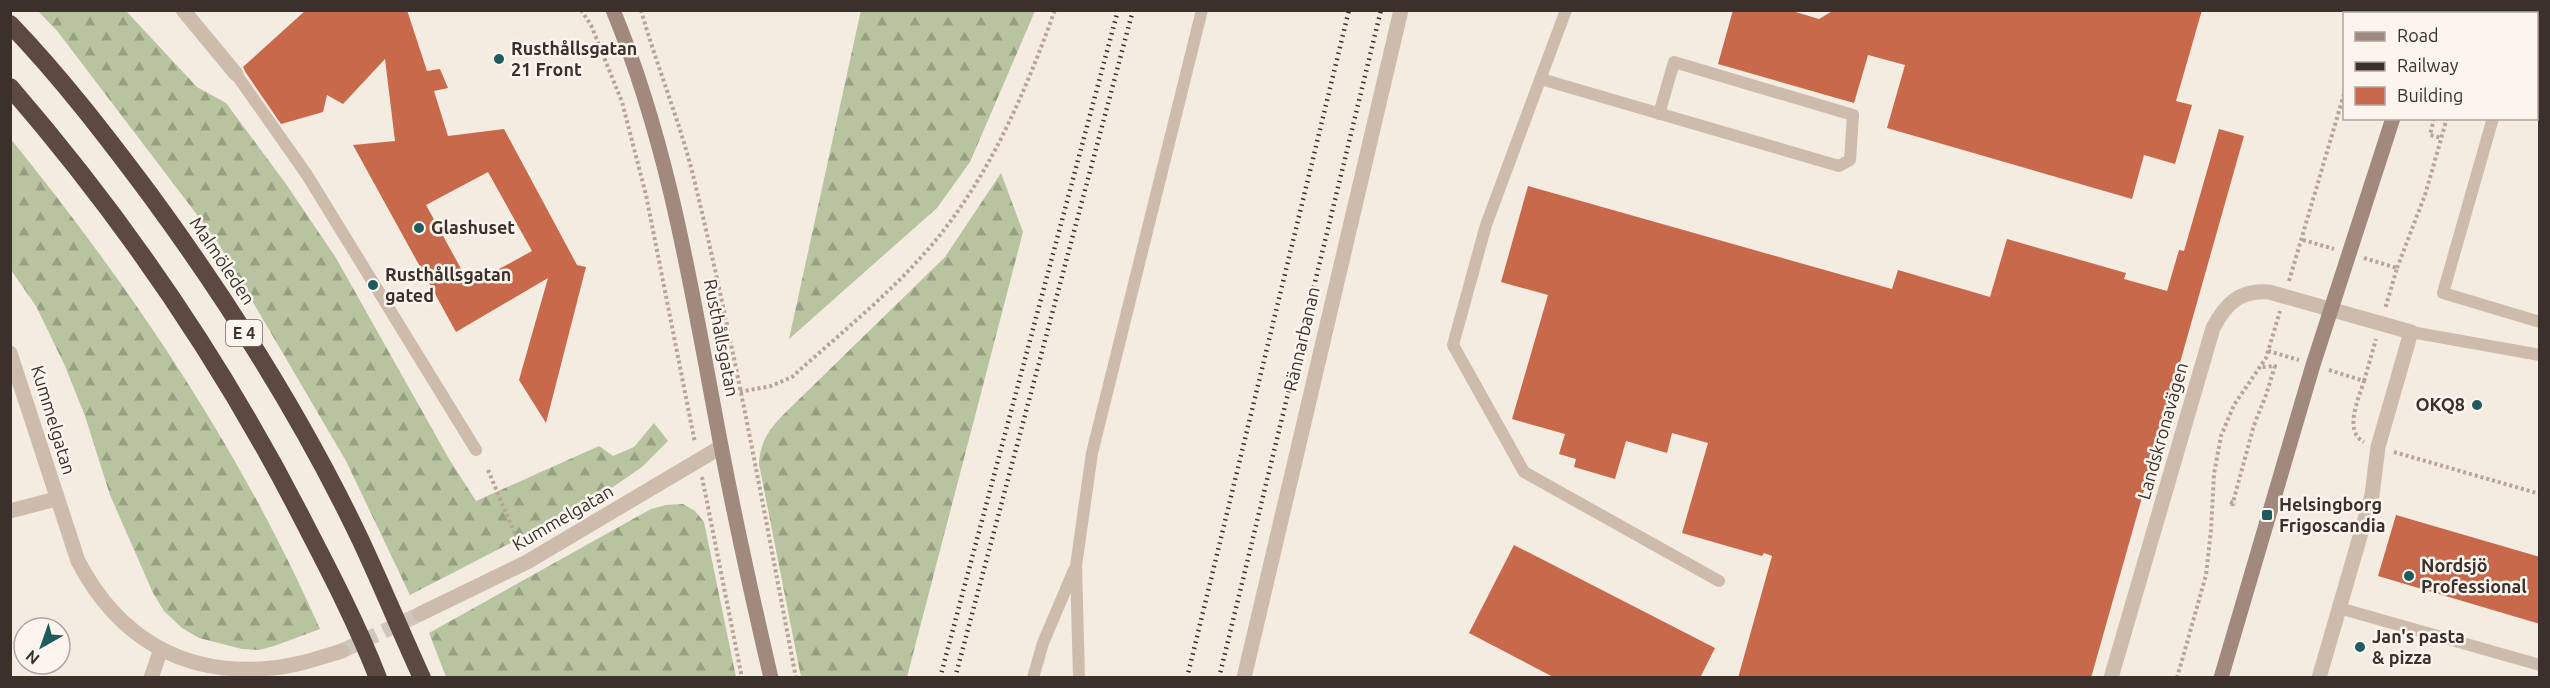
<svg xmlns="http://www.w3.org/2000/svg" width="2550" height="688" font-family="Ubuntu,sans-serif">
	<defs>
		<pattern id="forest-firs" width="22" height="20" patternUnits="userSpaceOnUse" patternTransform="scale(1.5)"><rect width="22" height="20" fill="#b8c4a0"/><path d="M5 1l3.5 6h-7zM16 11l3.5 6h-7z" fill="#97a083"/></pattern>
	</defs>
	<rect width="100%" height="100%" fill="#f4ebe1"/>
	<!-- forest -->
	<path fill="url(#forest-firs)" d="M861 10 1035 11 970 162 937 208 789 339Z
		M38 11H126L197 87 226 103 286 184 336 258 449 459 476 501 599 446 613 456 634 447 654 423 668 441 642 467 594 500 410 595 346 461 217 241 58 32Z
		M10 138C133 290 241 450 320 629L274 646 259 650 242 649 199 638 182 628 164 611 153 593 110 495 85 416 65 366 36 306 11 270Z
		M1001 173 1023 232 907 677H801L759 464C760 441 770 428 786 412L945 257Z
		M683 504 695 511 704 522 736 677H446L429 633 651 509 666 505Z"/>
	<!-- building -->
	<path fill="#c8694b" fill-rule="evenodd" d="M306 10H407L427 71 440 69 448 88 434 91 448 136 504 129 577 265 586 267 546 423 519 380 548 278 456 332 353 145 395 141 385 59 343 104 327 95 323 112 281 124 246 73 243 67ZM488 172 532 251 470 285 426 205Z
		M1733 10H1789L1819 19 1834 10H2202L2176 101 2192 105 2175 164 2144 155 2132 199 1887 128 1905 65 1868 55 1854 103 1718 64Z
		M2219 129 2244 136 2091 678H1738L1772 556 1764 553 1762 556 1682 533 1708 443 1672 433 1667 453 1626 441 1615 479 1574 467 1576 459 1559 454 1565 434 1512 419 1548 295 1501 282 1528 186 1892 289 1898 270 1990 297 2007 239 2126 273 2124 279 2167 291 2179 250 2184 251Z
		M2396 515 2540 557V624L2378 576Z
		M1514 545 1715 648 1700 678H1555L1469 633Z"/>
	<g fill="none" stroke-linecap="round" stroke-linejoin="round">
		<!-- tertiary-tunnel -->
		<path stroke="#cfc6bd" stroke-width="15" stroke-dasharray="15 8" stroke-linecap="butt" d="M342 651 420 614"/>
		<!-- path -->
		<path stroke="#b9a596" stroke-width="4" stroke-dasharray="3 3" stroke-linecap="butt" d="M581 10 591 25 622 102 646 195 695 443
			M641 10C657 67 680 122 694 179 734 344 764 511 796 678
			M2368 14V10
			M2468 14 2469 10
			M2434 118 2430 135 2442 138
			M2303 240 2334 249
			M2364 258 2397 268 2385 309
			M2397 268 2425 195 2447 118
			M2289 281 2344 94
			M2268 351 2299 360
			M2329 370 2364 381C2359 398 2343 431 2364 442
			M2364 381 2376 339
			M728 394 771 386 792 377C835 338 885 298 923 255 986 185 1023 98 1055 10
			M2394 452 2540 494
			M488 470 520 546
			M702 477 742 678
			M2230 502 2236 504
			M2232 506 2254 425 2266 395 2275 366 2261 367
			M2177 678 2206 575 2211 530 2214 474 2221 436 2234 405 2266 358 2280 311"/>
		<!-- service -->
		<path stroke="#cdbbac" stroke-width="12" d="M1566 10 1486 225 1453 345 1524 472 1719 581
			M2523 14 2524 10
			M236 74 307 175 476 450
			M1541 79 1839 166 1850 160 1853 115 1674 62 1659 114
			M2493 118 2443 293 2540 322
			M2411 332 2540 355
			M2339 608 2540 665
			M1033 678 1043 643 1074 570
			M1079 678 1076 566 1092 453 1202 10"/>
		<!-- minor -->
		<path stroke="#cdbbac" stroke-width="15" d="M183 10 236 74
			M10 511 56 499
			M151 678 161 649
			M1244 678 1401 10
			M2111 678 2213 328C2226 303 2240 290 2269 292L2411 332 2378 447 2372 495 2319 678"/>
		<!-- tertiary -->
		<path stroke="#cdbbac" stroke-width="15" d="M10 353 78 561C118 638 184 677 272 668 296 666 319 658 342 651
			M420 614 527 562 721 447"/>
		<!-- secondary -->
		<path stroke="#a18a7d" stroke-width="15" d="M613 10C671 150 693 299 721 446 736 524 753 601 771 678
			M2423 14V10
			M2221 678 2313 365 2393 118"/>
		<!-- motorway -->
		<path stroke="#5c4a42" stroke-width="18" d="M10 24C61 77 107 137 151 196 230 304 303 419 361 541 382 586 401 632 422 678
			M10 87C125 220 224 365 304 522 330 572 357 624 378 678"/>
		<!-- rail -->
		<path stroke="#3b302b" stroke-width="4.5" stroke-dasharray="1.5 4.5" stroke-linecap="butt" d="M940 678 1118 10
			M955 678 1133 10
			M1187 678 1349 10
			M1219 678 1381 10"/>
	</g>
	<!-- markers -->
	<g fill="#1f5a5e" stroke="#fbf5ee" stroke-width="2">
		<circle cx="499" cy="59" r="6"/>
		<circle cx="419" cy="228" r="6"/>
		<circle cx="373" cy="285" r="6"/>
		<circle cx="2477" cy="405" r="6"/>
		<rect x="2261" y="509" width="12" height="12" rx="3"/>
		<circle cx="2409" cy="576" r="6"/>
		<circle cx="2360" cy="647" r="6"/>
	</g>
	<g text-anchor="middle" stroke-width="5" stroke-linejoin="round" paint-order="stroke">
		<!-- shield labels -->
		<rect fill="#fbf5ee" stroke="#756b66" stroke-width="1.5" x="226" y="320" width="36" height="26" rx="4.5"/>
		<g font-size="16" font-weight="bold" fill="#3b302b">
			<text x="244" y="339">E 4</text>
		</g>
		<!-- poi labels -->
		<g font-size="18" font-weight="bold" fill="#3b302b" stroke="#fbf5ee" text-anchor="start">
			<text x="511" y="55">Rusthållsgatan<tspan x="511" dy="21">21 Front</tspan></text>
			<text x="431" y="234">Glashuset</text>
			<text x="385" y="281">Rusthållsgatan<tspan x="385" dy="21">gated</tspan></text>
			<text x="2465" y="411" text-anchor="end">OKQ8</text>
			<text x="2279" y="511">Helsingborg<tspan x="2279" dy="21">Frigoscandia</tspan></text>
			<text x="2421" y="572">Nordsjö<tspan x="2421" dy="21">Professional</tspan></text>
			<text x="2372" y="643">Jan's pasta<tspan x="2372" dy="21">&amp; pizza</tspan></text>
		</g>
		<!-- street labels -->
		<g font-size="18" fill="#3b302b" stroke="#fbf5ee">
			<text transform="translate(222 261) rotate(56)" y="6">Malmöleden</text>
			<text transform="translate(721 338) rotate(79)" y="6">Rusthållsgatan</text>
			<text transform="translate(1302 339) rotate(-77)" y="6">Rännarbanan</text>
			<text transform="translate(53 420) rotate(73)" y="6">Kummelgatan</text>
			<text transform="translate(2163 431) rotate(-74)" y="6">Landskronavägen</text>
			<text transform="translate(563 518) rotate(-30)" y="6">Kummelgatan</text>
		</g>
	</g>
	<!-- border -->
	<rect width="2550" height="688" fill="none" stroke="#3b302b" stroke-width="24"/>
	<!-- legend -->
	<rect x="2343" y="12" width="195" height="108" fill="#fbf5ee" stroke="#aea6a0" stroke-width="1.5"/>
	<rect x="2355" y="32" width="30" height="9" fill="#a18a7d" stroke="#aea6a0" stroke-width="1.5"/>
	<text x="2397" y="42" font-size="18" fill="#3b302b">Road</text>
	<rect x="2355" y="62" width="30" height="9" fill="#3b302b" stroke="#aea6a0" stroke-width="1.5"/>
	<text x="2397" y="72" font-size="18" fill="#3b302b">Railway</text>
	<rect x="2355" y="87" width="30" height="18" fill="#c8694b" stroke="#aea6a0" stroke-width="1.5"/>
	<text x="2397" y="102" font-size="18" fill="#3b302b">Building</text>
	<!-- north arrow -->
	<g transform="translate(42 646) rotate(220)"><circle r="28" fill="#fbf5ee" stroke="#aea6a0" stroke-width="1.5"/>
	<path d="M0-4.5L10 22L0 15L-10 22Z" fill="#1f5a5e"/>
	<text y="-9" font-size="16" font-weight="bold" text-anchor="middle" fill="#3b302b">N</text>
	</g>
</svg>
